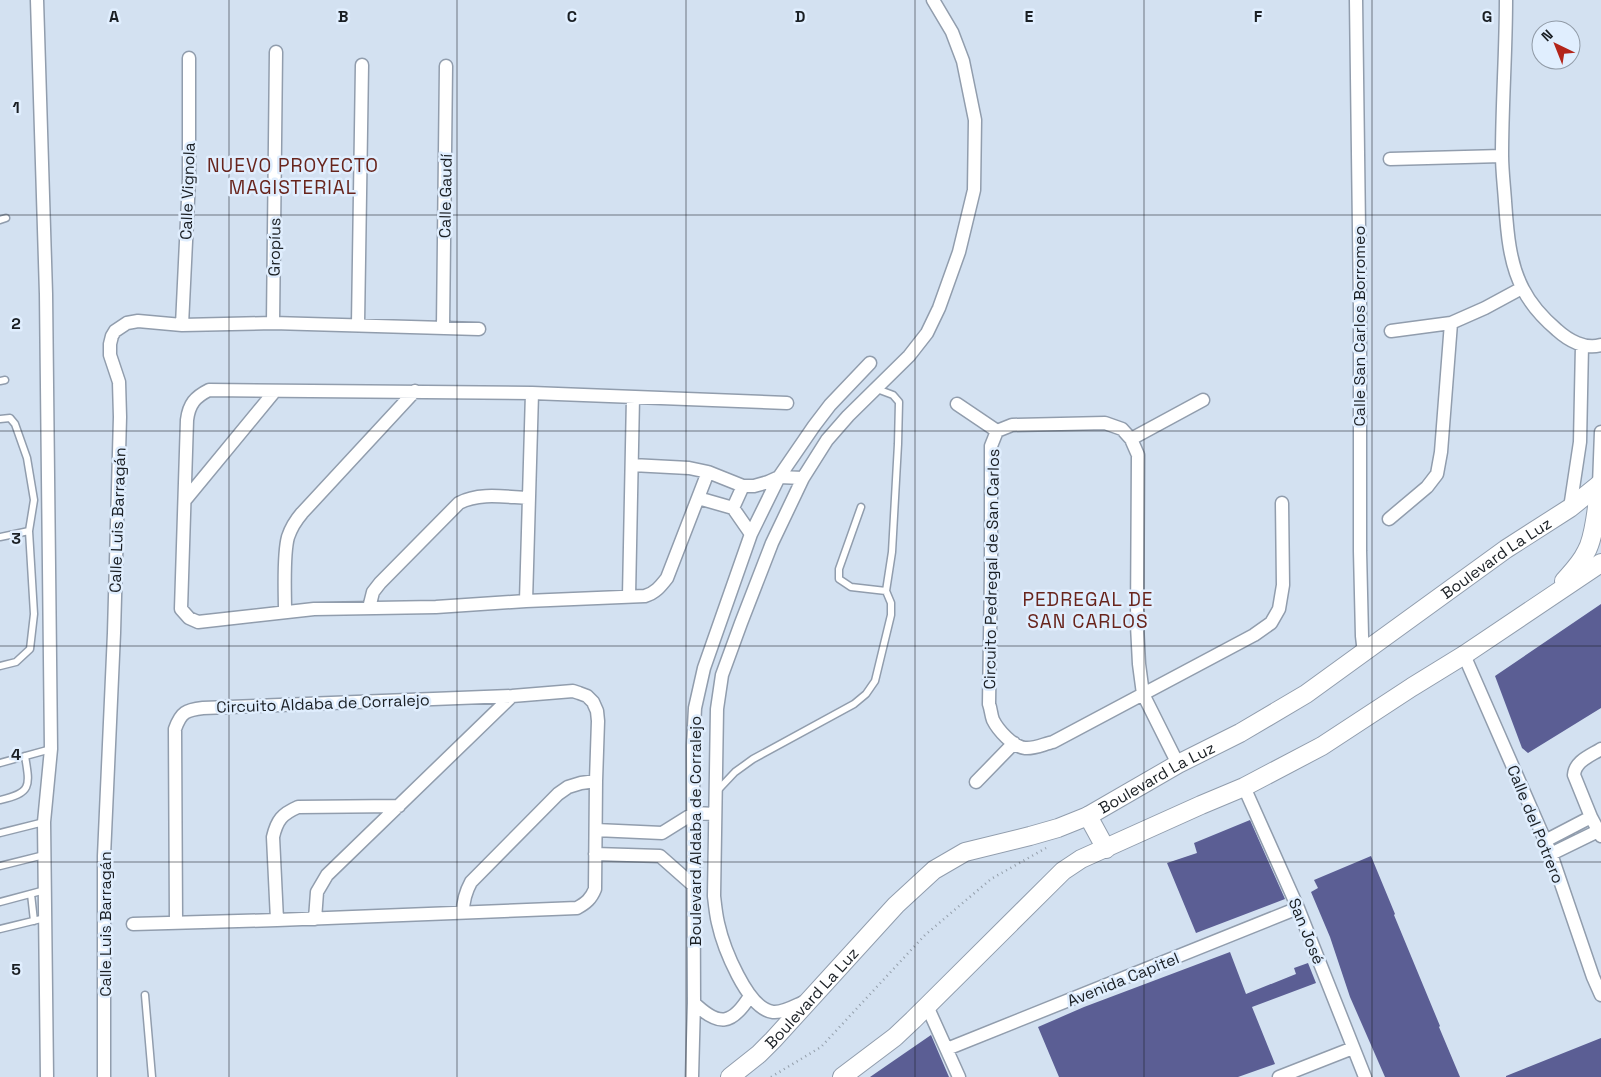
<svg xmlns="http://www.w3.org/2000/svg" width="1601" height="1077" font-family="'Space Grotesk',sans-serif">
	<rect width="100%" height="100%" fill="#d3e1f1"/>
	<!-- building -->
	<path fill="#5b5e94" d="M1601 604V708L1528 753 1522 748 1495 676Z
		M1250 820 1285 899 1196 933 1167 863 1197 853 1194 843Z
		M1371 856 1395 914 1394 915 1440 1026 1439 1027 1460 1077H1385L1350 997 1330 937 1311 892 1318 888 1314 880Z
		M1230 952 1246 994 1296 974 1294 968 1308 963 1316 983 1252 1007 1275 1064 1238 1077H1059L1038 1027 1084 1007Z
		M931 1035 949 1077H870Z
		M1601 1038V1077H1506V1076Z"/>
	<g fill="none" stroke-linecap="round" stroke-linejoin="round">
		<defs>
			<path id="lane" d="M0 220 6 218
				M0 381 5 380
				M0 419 10 418 15 424 27 458 34 500 29 531 34 614 30 649 16 662 0 666
				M861 507 839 569V579L851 587 886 591
				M0 537 29 531
				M0 763 51 749
				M718 790 735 772 753 759 854 704 866 694 875 681 891 615V603L886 591 892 552 898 444 899 402 893 395 877 389
				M0 800C32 793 30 786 25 756
				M0 833 44 822
				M0 866 44 855
				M31 894 34 921
				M0 902 45 890
				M0 929 45 918
				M145 995 152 1077"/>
			<path id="street" d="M37 0 46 294 51 749 44 822 47 1077
				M1356 0 1360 306V551L1362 636 1364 653
				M1506 0C1506 52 1502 104 1502 155 1502 170 1504 186 1505 201 1507 230 1509 263 1523 289 1531 305 1543 318 1557 330 1568 340 1585 350 1601 345
				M1390 159 1502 156
				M273 323 276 52
				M358 324 362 65
				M182 325 189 179V58
				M443 327 446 66
				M1391 331 1451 323
				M957 404 997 431
				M1131 439 1203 400
				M632 465 689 468 708 472 743 486H754L768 482 779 477 803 478
				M708 472 667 578C660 587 655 593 645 596L526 601 436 607 314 609 198 622 189 618 181 609 187 420C189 404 195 397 209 390L532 393 787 403
				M1599 485 1601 432
				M698 498 733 508 751 534
				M186 499 275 391
				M733 508 743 486
				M1570 508 1580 442 1582 345
				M1389 519 1427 487 1437 474 1441 452 1451 323 1485 308 1522 288
				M629 596 633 397
				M526 601 532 393
				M369 608 373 592 380 583 459 503C479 492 506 497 528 498
				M285 611C285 591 283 555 288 537 291 528 296 520 302 513L415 391
				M1464 655 1551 854 1593 977 1601 995
				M1601 749C1590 756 1575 761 1574 775L1591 817 1601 836
				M1178 764 1143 694 1139 664 1137 625 1138 455 1131 439 1122 429 1105 423 1012 425 997 431 991 446V571L989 704C991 709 991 715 993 720 998 730 1013 747 1025 748 1034 749 1044 744 1053 742L1254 635 1271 623 1279 609 1283 585 1282 503
				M976 782 1014 743
				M1244 787 1298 908 1365 1077
				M596 830 662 833 694 813 715 814
				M1545 841 1591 817
				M595 854 660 856 694 886
				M1551 854 1598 831
				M463 912C463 901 465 893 471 882L558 794 568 787 581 783 596 781
				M315 919 317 892 327 875 512 696
				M277 920 273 837C277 820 282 814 298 807L399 806
				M133 924 277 920 577 908C586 903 591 899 595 889L596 781 598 721 597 711 593 702 587 696 579 693 573 691 512 696 203 708C186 710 181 712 175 729L176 922
				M806 1001C796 1005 784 1013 773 1012 747 1009 723 946 718 923 716 915 715 905 714 896L717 709 722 675 741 623 772 543 803 478 827 440 848 416 909 356 927 333 939 308 959 252 974 190 975 120 963 61 952 32 933 0
				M694 1003C719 1027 732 1025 750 996
				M927 1006 959 1077
				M947 1049 1298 908
				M104 1077V856L114 633 120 417 119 382 110 355V344L112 336 115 331 127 323 138 321 182 325 273 323 479 329
				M692 1077 694 1003 693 746 695 708 704 668 751 534 779 477 814 426 830 405 870 363
				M1279 1077 1353 1048"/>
			<g id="secondary">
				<path d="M1564 581C1572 572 1581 563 1586 552 1594 539 1598 502 1599 485"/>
				<path d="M1088 816 1106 849"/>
				<path id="s1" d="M730 1077 759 1054 773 1040 896 905 934 870 965 852 1030 836 1058 828 1088 816 1178 764 1240 733 1306 694 1506 549 1570 508 1601 483"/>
				<path d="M842 1077 895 1037 913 1020 1063 871 1081 859 1201 805 1244 787 1322 746 1412 687 1464 655 1601 563"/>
			</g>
		</defs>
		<!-- lane casing -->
		<use href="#lane" stroke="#919dad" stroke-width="9"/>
		<!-- street casing -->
		<use href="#street" stroke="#919dad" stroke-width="15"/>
		<!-- secondary casing -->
		<use href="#secondary" stroke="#919dad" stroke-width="20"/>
		<!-- path -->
		<path stroke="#939eaa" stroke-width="2.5" stroke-dasharray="1 4" stroke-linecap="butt" d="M771 1077 821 1047 925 935 991 879 1046 848"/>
		<!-- lane -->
		<use href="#lane" stroke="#fff" stroke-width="6"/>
		<!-- street -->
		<use href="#street" stroke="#fff" stroke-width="12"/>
		<!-- secondary -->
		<use href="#secondary" stroke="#fff" stroke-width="18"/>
	</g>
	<!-- grid -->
	<path fill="none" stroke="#1a1f24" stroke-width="1" stroke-opacity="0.55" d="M229 0V1077M457 0V1077M686 0V1077M915 0V1077M1144 0V1077M1372 0V1077M0 215H1601M0 431H1601M0 646H1601M0 862H1601"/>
	<g text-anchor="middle" stroke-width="5" stroke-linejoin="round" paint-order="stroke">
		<!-- street labels -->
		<g font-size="16" fill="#1a1f24" stroke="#e0eefe">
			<text transform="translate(187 191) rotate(-88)" y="6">Calle Vignola</text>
			<text transform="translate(445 196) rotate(-89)" y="6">Calle Gaudí</text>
			<text transform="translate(274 247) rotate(-89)" y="6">Gropíus</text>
			<text transform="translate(1359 326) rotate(-90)" y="6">Calle San Carlos Borromeo</text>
			<text transform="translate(117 520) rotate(-88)" y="6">Calle Luis Barragán</text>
			<text dy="6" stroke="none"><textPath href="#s1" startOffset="939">Boulevard La Luz</textPath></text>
			<text transform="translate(991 569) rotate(-89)" y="6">Circuito Pedregal de San Carlos</text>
			<text transform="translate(323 703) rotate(-2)" y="6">Circuito Aldaba de Corralejo</text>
			<text dy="6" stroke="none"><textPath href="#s1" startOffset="534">Boulevard La Luz</textPath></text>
			<text transform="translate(1536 824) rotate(68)" y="6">Calle del Potrero</text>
			<text transform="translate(695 831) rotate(-90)" y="6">Boulevard Aldaba de Corralejo</text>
			<text transform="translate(105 924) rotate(-90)" y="6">Calle Luis Barragán</text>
			<text transform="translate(1307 931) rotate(68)" y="6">San José</text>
			<text transform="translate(1123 979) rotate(-22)" y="6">Avenida Capitel</text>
			<text dy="6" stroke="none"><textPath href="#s1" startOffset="114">Boulevard La Luz</textPath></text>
		</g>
		<!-- quarter labels -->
		<g font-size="19" letter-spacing="1" fill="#68241c" stroke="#e0eefe">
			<text x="293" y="172">NUEVO PROYECTO<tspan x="293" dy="22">MAGISTERIAL</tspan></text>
			<text x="1088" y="606">PEDREGAL DE<tspan x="1088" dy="22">SAN CARLOS</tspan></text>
		</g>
	</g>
	<g font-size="16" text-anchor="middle" font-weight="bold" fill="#1a1f24" stroke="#e0eefe" stroke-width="5" stroke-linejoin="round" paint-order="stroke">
		<text x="114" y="22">A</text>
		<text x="343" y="22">B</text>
		<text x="572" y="22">C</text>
		<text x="800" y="22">D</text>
		<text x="1029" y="22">E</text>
		<text x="1258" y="22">F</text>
		<text x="1487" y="22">G</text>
		<text x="16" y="113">1</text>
		<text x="16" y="329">2</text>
		<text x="16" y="544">3</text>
		<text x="16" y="760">4</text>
		<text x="16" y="975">5</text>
	</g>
	<!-- north arrow -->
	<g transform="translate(1556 45) rotate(317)"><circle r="24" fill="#e0eefe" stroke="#919ba7"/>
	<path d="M0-4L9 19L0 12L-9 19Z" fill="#b32419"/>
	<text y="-8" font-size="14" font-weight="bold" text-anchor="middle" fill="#1a1f24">N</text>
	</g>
</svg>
